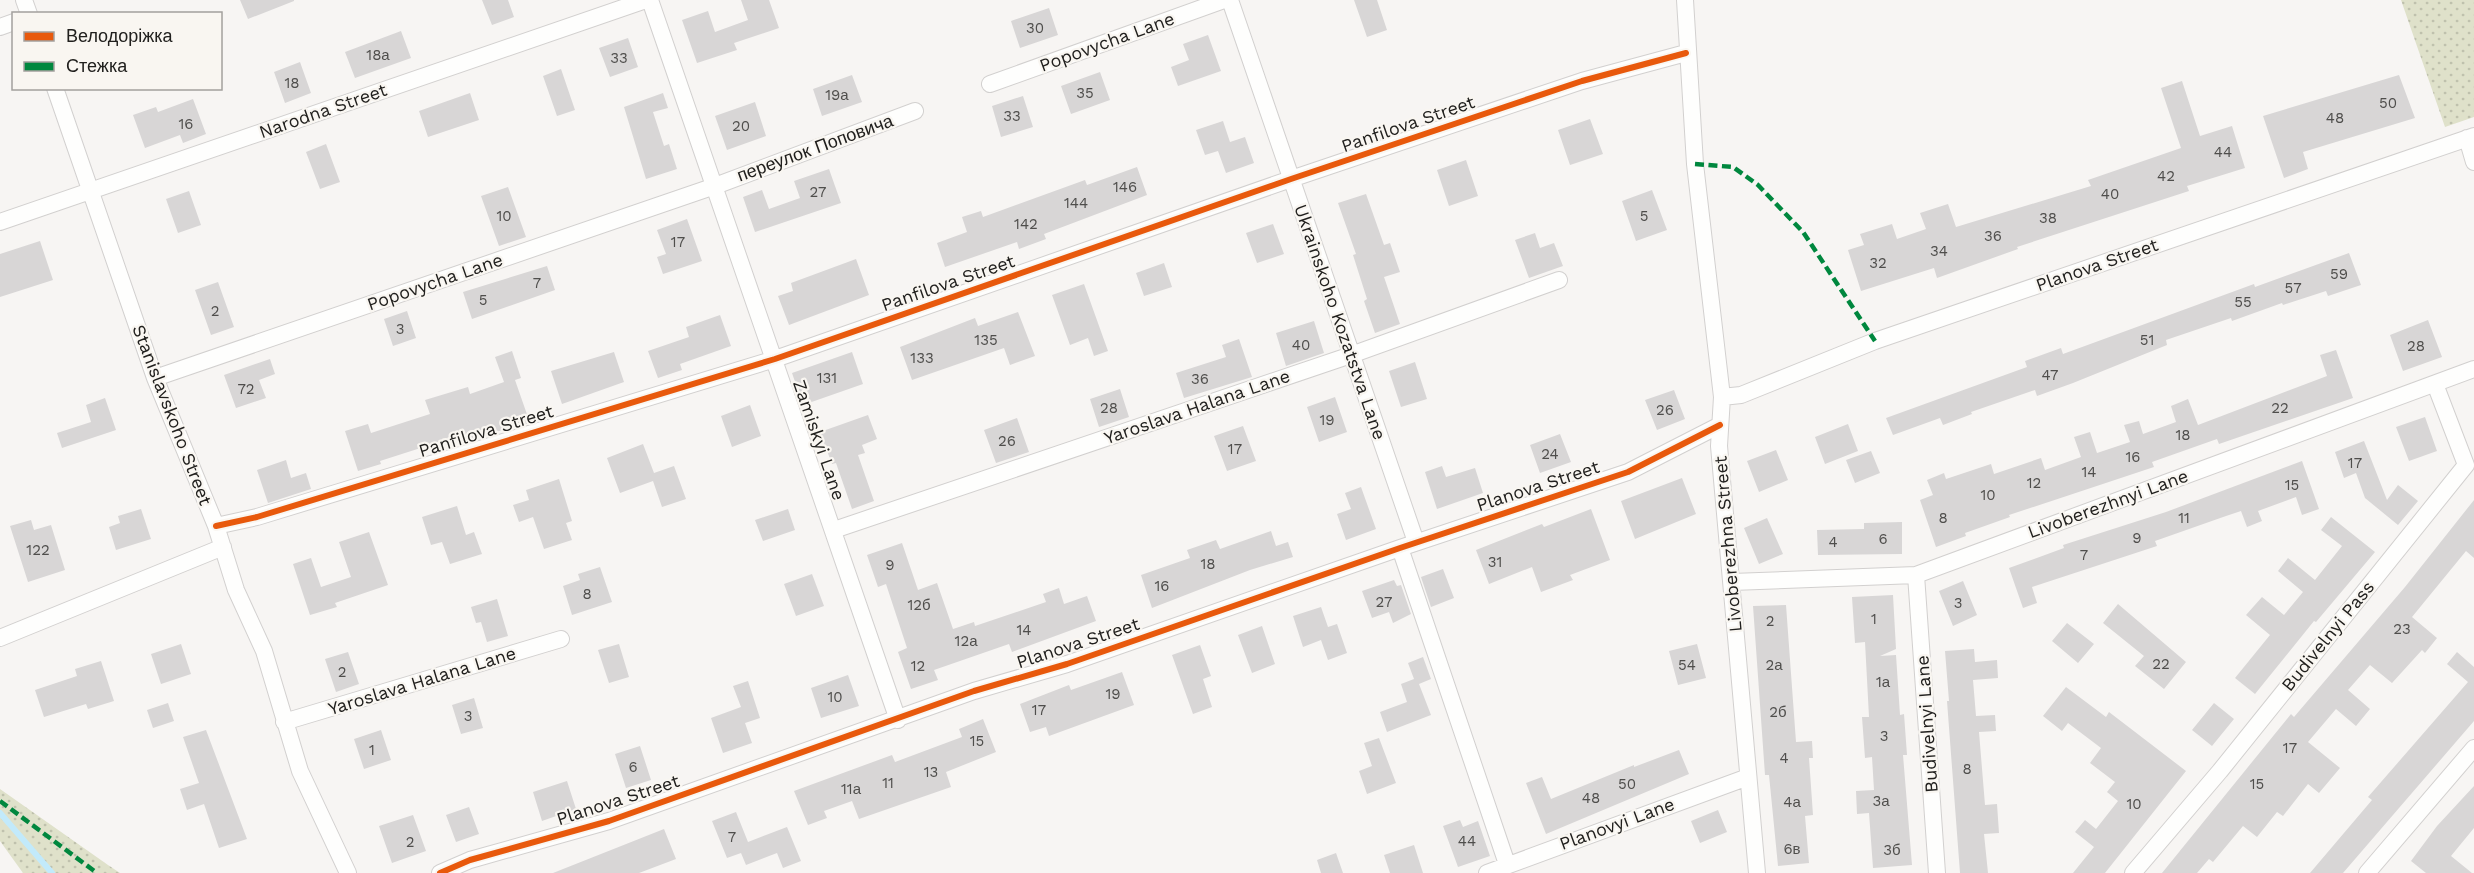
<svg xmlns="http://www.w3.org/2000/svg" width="2474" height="873" font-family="'Work Sans',sans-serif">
	<defs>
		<pattern id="grass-dots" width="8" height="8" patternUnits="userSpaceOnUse" patternTransform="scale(1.5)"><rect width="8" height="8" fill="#dfe1ca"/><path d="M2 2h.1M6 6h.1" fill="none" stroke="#bfc1ad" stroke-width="1.8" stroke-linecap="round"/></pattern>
	</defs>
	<rect width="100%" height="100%" fill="#f7f5f3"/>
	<!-- grass -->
	<path fill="url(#grass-dots)" d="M2401 0H2474V117L2445 127Z
		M0 789 108 865 120 873H23L0 841Z"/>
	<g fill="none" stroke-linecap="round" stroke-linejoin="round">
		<!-- stream -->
		<path stroke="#c2eafb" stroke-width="6" d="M0 813 52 873"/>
	</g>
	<!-- building -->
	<path fill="#d8d6d6" d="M240 0H294V1L248 19Z
		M482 0H508L514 17 492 25Z
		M741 0H769L779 28 734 43 737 50 697 63 682 20 708 11 715 32 748 20Z
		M1354 0H1377L1387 30 1367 37Z
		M1049 8 1058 35 1020 48 1011 21Z
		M401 31 411 58 355 78 345 52Z
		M1208 35 1221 71 1178 86 1171 67 1189 60 1183 44Z
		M628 38 638 67 610 77 599 48Z
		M300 62 311 93 285 103 274 72Z
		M561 69 575 110 557 116 543 76Z
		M1100 72 1110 100 1071 114 1061 86Z
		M852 75 862 102 822 116 813 89Z
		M2399 75 2415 118 2303 152 2308 169 2284 178 2263 116Z
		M2182 81 2200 136 2232 126 2245 168 2187 186 2189 191 2017 247 2018 249 1937 278 1934 268 1861 291 1848 250 1864 245 1860 234 1892 224 1897 239 1926 229 1920 213 1948 204 1956 227 2091 186 2088 180 2181 148 2161 88Z
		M470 93 479 120 428 137 419 111Z
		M663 93 668 108 653 112 664 146 669 144 677 169 646 179 624 107Z
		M1023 96 1033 127 1001 137 992 106Z
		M193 99 206 134 183 143 180 135 145 148 133 115 156 107 158 112Z
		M755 102 766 136 727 150 715 116Z
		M1590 119 1603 154 1570 165 1558 130Z
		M1223 121 1230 142 1245 137 1254 163 1226 173 1218 151 1205 155 1196 130Z
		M326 144 340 182 320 189 306 152Z
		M1466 160 1478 196 1449 206 1437 170Z
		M1137 167 1147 195 1044 234 1046 239 1019 249 1017 242 945 267 937 243 967 232 962 217 981 211 983 217 1085 180 1087 185Z
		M829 169 841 203 755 232 743 197 762 190 769 209 800 198 794 181Z
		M508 187 526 237 499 246 481 196Z
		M1652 190 1667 230 1636 241 1622 201Z
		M189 191 201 225 178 233 166 199Z
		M1366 194 1384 245 1390 243 1400 272 1384 277 1400 324 1375 333 1364 301 1367 299 1353 255 1356 254 1338 203Z
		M687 219 702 261 663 274 657 257 666 254 657 230Z
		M1273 224 1284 254 1257 263 1246 233Z
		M1535 233 1540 248 1554 243 1563 266 1529 278 1515 240Z
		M40 241 53 280 0 297V254Z
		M2349 253 2361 285 2328 296 2326 291 2283 305 2282 303 2232 321 2231 318 2166 340 2167 345 2073 383 2037 396 2035 390 1971 412 1972 414 1943 425 1940 418 1893 435 1886 418 2027 367 2025 361 2061 348 2063 354 2254 284 2255 287Z
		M856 259 869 295 789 325 778 296 793 291 791 283Z
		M1164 263 1172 287 1144 296 1136 273Z
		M547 266 555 290 472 319 463 292Z
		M218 282 234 327 211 335 195 290Z
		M1084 284 1108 351 1094 356 1088 338 1070 345 1052 295Z
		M407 311 416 338 393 346 384 319Z
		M1018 312 1035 356 1010 365 1004 348 912 380 900 347 975 318 978 326Z
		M720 315 731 346 680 364 682 370 658 378 648 351 689 337 686 327Z
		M2428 320 2442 357 2403 371 2390 335Z
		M1314 321 1324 353 1286 366 1276 333Z
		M1239 339 1252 377 1184 398 1176 373 1226 357 1222 345Z
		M2336 350 2353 398 2219 444 2217 439 2152 462 2154 467 2009 515 2010 517 1965 533 1966 536 1936 547 1920 500 1933 495 1927 480 1944 473 1946 479 1991 464 1994 474 2041 458 2045 470 2081 457 2074 437 2090 432 2097 453 2130 442 2124 425 2139 421 2143 434 2176 422 2171 406 2188 399 2198 425 2327 376 2320 355Z
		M512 351 521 378 515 380 530 423 460 441 458 436 380 461 381 464 358 471 345 431 368 424 371 433 430 414 425 400 468 387 470 394 504 382 495 357Z
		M614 352 624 382 562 404 551 371Z
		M852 352 863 384 803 405 792 373Z
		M270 359 275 374 259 380 266 398 236 408 224 375Z
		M1415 362 1427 399 1401 407 1389 371Z
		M1120 389 1129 417 1099 427 1090 399Z
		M1674 390 1685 419 1657 430 1645 400Z
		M1335 397 1347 432 1319 442 1307 407Z
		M105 398 116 430 62 448 57 433 91 422 86 405Z
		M750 405 761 436 732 447 721 416Z
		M868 415 877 439 862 445 865 453 858 455 874 501 852 509 836 463 832 464 820 432Z
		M2425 417 2437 451 2409 461 2396 427Z
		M1017 418 1029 452 996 463 984 430Z
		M1848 424 1858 451 1825 464 1815 437Z
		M1243 426 1256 461 1227 471 1214 436Z
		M1560 434 1571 462 1540 473 1530 445Z
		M2364 441 2387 500 2398 485 2418 501 2398 525 2365 498 2356 473 2344 478 2335 452Z
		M643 444 654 473 674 466 686 499 662 507 653 481 620 493 607 458Z
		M1776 450 1788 480 1759 492 1747 461Z
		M1871 451 1880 473 1855 483 1846 460Z
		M286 460 291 478 306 473 311 489 268 503 257 470Z
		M2302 461 2319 509 2302 515 2296 497 2258 511 2262 521 2247 527 2241 511 2226 516 2155 541 2157 546 2032 587 2037 603 2023 608 2009 568 2064 548 2063 545 2166 512Z
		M1442 466 1446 477 1475 468 1483 493 1437 509 1425 472Z
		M1682 478 1696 514 1635 539 1621 501Z
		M559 479 572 521 566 523 572 540 544 549 533 517 519 522 513 505 529 500 526 490Z
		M1361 487 1376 529 1346 540 1337 514 1351 509 1345 493Z
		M2474 500V558L2466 551 2412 617 2437 638 2425 653 2422 650 2392 683 2370 665 2348 690 2370 709 2356 726 2336 709 2308 742 2340 768 2319 793 2308 784 2283 816 2277 812 2257 837 2243 826 2213 862 2209 859 2197 873H2162L2291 714 2294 717 2405 587Z
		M457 506 466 535 474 532 482 554 450 564 442 542 431 545 422 517Z
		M141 509 151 539 116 550 109 527 120 523 118 516Z
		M788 509 795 530 763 541 755 520Z
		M1591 509 1610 560 1570 575 1573 580 1541 592 1532 567 1489 584 1476 550 1542 524 1544 527Z
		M2331 517 2375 552 2316 622 2314 621 2255 694 2235 678 2270 635 2246 615 2262 597 2284 615 2303 592 2278 571 2288 558 2315 580 2342 546 2321 530Z
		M1767 518 1783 554 1759 564 1744 528Z
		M31 520 34 530 51 525 65 570 28 582 10 526Z
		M1902 522V554L1818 555 1817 530 1864 529V523Z
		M1271 531 1276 546 1288 542 1293 557 1250 570 1152 608 1141 575 1190 558 1187 550 1216 540 1220 549Z
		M369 532 388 585 335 603 337 607 310 615 293 564 311 558 321 587 351 577 339 542Z
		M902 543 918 590 937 583 953 629 974 622 975 626 1046 602 1043 594 1059 588 1064 604 1087 596 1096 621 1012 652 1009 644 934 670 938 680 911 689 898 652 907 648 886 584 878 587 867 555Z
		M600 567 612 602 572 615 563 586 580 580 578 574Z
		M1443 569 1454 598 1431 607 1421 577Z
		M812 574 824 606 796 616 784 584Z
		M1394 580 1397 586 1401 585 1411 614 1393 623 1389 612 1372 618 1362 591Z
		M1963 581 1977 615 1953 626 1939 591Z
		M1893 595 1896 649 1880 656 1896 655 1900 715 1904 714 1907 755H1903L1912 865 1873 868 1869 813 1857 814 1856 791 1874 790 1872 757 1865 758 1862 717H1869L1865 642 1855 643 1852 597Z
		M497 599 508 636 487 642 481 622 476 623 471 607Z
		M2118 604 2186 662 2164 689 2135 666 2144 656 2103 623Z
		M1786 605 1796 742 1812 741 1813 758H1809L1813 815 1805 816 1809 863 1778 866 1769 775H1765L1753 606Z
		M1321 607 1328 627 1337 624 1347 653 1328 660 1321 640 1303 647 1293 616Z
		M2067 623 2094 644 2078 663 2052 641Z
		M1262 626 1275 664 1252 673 1238 635Z
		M181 644 191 674 161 684 151 654Z
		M619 644 629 677 609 683 598 650Z
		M1697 644 1706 678 1678 685 1669 651Z
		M1200 645 1211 676 1203 679 1212 707 1193 714 1172 655Z
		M1974 649 1975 662 1997 660 1998 678 1973 680 1976 716 1995 715 1996 731 1979 732 1985 805 1997 804 1999 833 1984 834 1988 873H1960L1947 701H1949L1945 651Z
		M348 652 359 684 336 692 325 659Z
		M2457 652 2474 667V721L2343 873H2310L2372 800 2368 797 2468 682 2447 664Z
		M1423 657 1431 679 1419 684 1431 715 1387 732 1380 712 1407 702 1401 684 1414 679 1408 663Z
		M101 661 114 701 88 709 86 704 44 717 35 690 77 676 75 669Z
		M1122 672 1134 705 1049 736 1046 727 1030 732 1020 704 1069 685 1071 690Z
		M848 675 859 706 821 718 811 688Z
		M748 681 760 718 745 723 752 743 723 753 711 718 741 707 733 686Z
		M2066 687 2106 717 2109 712 2186 771 2105 873H2073L2094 847 2075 832 2085 820 2096 829 2118 801 2107 792 2115 782 2090 763 2101 748 2068 723 2062 731 2043 716Z
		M474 698 483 728 461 734 452 705Z
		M168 703 174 721 153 728 147 710Z
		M2214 703 2234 719 2212 746 2192 730Z
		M983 719 996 752 946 772 951 787 859 819 852 801 824 811 827 818 808 825 794 791 892 755 895 762 962 737 959 729Z
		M206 730 247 839 219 848 204 804 187 810 180 789 199 783 183 737Z
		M381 730 391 760 364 769 354 739Z
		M1379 738 1396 783 1367 794 1359 771 1372 766 1364 743Z
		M640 746 651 780 626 788 615 754Z
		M1679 750 1689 774 1546 834 1526 783 1542 777 1551 799 1634 765V767Z
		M567 781 576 809 542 821 533 792Z
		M2474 786V828L2451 856 2472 873H2426L2411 861 2437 826Z
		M469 807 479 834 456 842 446 815Z
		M1718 810 1727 832 1700 843 1691 821Z
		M736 812 748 842 787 827 801 861 783 868 777 853 746 865 741 853 727 858 712 821Z
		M413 815 426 851 392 863 379 826Z
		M1460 820 1463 827 1478 821 1490 856 1458 867 1443 826Z
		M664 829 676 859 639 873H553Z
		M1414 845 1423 873H1390L1384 855Z
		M1336 853 1343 873H1321L1317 860Z"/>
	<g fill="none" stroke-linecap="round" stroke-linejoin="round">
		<defs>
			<path id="street" d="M24 0 29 14
				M650 0 898 720
				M1230 0 1416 542
				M1685 0 1695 164 1722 397 1719 446 1757 873
				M0 27 14 22
				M990 84 1224 0
				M55 88 155 378 216 526 236 590 264 651 300 771 348 873
				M2467 138 2474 162
				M0 222 646 0
				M155 378 715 186 915 111
				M1722 397 1741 395 1875 341 2474 136
				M216 526 257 517 775 359 1291 179 1582 81 1686 53
				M834 530 1351 355 1559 280
				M1400 548 1507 864
				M1916 575 1937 873
				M1732 582 1916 575 2474 369
				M0 638 223 547
				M284 722 561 639
				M440 873 470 860 609 821 974 691 1067 664 1400 548 1628 472 1720 425
				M1487 873 1748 777
				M2133 873 2220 771 2466 465 2435 384
				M2367 873 2474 748"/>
		</defs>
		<!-- street casing -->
		<use href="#street" stroke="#d2d0cf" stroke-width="18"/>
		<!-- street -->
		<use href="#street" stroke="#fefefd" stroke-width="16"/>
		<!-- quiet -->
		<path stroke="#00873e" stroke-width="4.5" stroke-dasharray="9 4.5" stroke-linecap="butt" d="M1695 164 1733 167 1758 185 1803 232 1875 341
			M0 801 97 873"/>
		<defs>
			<path id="cycleway" d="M216 526 257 517 775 359 1291 179 1582 81 1686 53
				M440 873 470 860 609 821 974 691 1067 664 1400 548 1628 472 1720 425"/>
		</defs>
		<!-- cycleway casing -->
		<use href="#cycleway" stroke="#f9f6f1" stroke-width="10"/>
		<!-- cycleway -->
		<use href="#cycleway" stroke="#e8590c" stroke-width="6"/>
	</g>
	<g text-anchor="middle" stroke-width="4.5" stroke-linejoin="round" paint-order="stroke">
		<!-- number labels -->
		<g font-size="15" fill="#4f4e4c">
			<text x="1035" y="33">30</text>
			<text x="378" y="60">18а</text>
			<text x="619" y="63">33</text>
			<text x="292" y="88">18</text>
			<text x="1085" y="98">35</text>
			<text x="837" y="100">19а</text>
			<text x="2388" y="108">50</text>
			<text x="1012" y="121">33</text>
			<text x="2335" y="123">48</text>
			<text x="186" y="129">16</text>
			<text x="741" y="131">20</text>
			<text x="2223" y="157">44</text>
			<text x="2166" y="181">42</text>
			<text x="1125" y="192">146</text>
			<text x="818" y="197">27</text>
			<text x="2110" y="199">40</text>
			<text x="1076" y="208">144</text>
			<text x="504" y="221">10</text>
			<text x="1644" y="221">5</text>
			<text x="2048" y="223">38</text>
			<text x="1026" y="229">142</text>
			<text x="1993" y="241">36</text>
			<text x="678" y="247">17</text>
			<text x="1939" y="256">34</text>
			<text x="1878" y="268">32</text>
			<text x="2339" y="279">59</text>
			<text x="537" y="288">7</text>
			<text x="2293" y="293">57</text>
			<text x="483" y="305">5</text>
			<text x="2243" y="307">55</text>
			<text x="215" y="316">2</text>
			<text x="400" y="334">3</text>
			<text x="986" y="345">135</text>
			<text x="2147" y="345">51</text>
			<text x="1301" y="350">40</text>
			<text x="2416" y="351">28</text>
			<text x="922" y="363">133</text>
			<text x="2050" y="380">47</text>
			<text x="827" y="383">131</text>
			<text x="1200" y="384">36</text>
			<text x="246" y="394">72</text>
			<text x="1109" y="413">28</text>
			<text x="2280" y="413">22</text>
			<text x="1665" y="415">26</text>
			<text x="1327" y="425">19</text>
			<text x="2183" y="440">18</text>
			<text x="1007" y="446">26</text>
			<text x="1235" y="454">17</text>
			<text x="1550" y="459">24</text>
			<text x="2133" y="462">16</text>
			<text x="2355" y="468">17</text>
			<text x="2089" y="477">14</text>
			<text x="2034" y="488">12</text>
			<text x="2292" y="490">15</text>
			<text x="1988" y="500">10</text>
			<text x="1943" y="523">8</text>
			<text x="2184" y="523">11</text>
			<text x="2137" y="543">9</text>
			<text x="1883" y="544">6</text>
			<text x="1833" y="547">4</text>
			<text x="38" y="555">122</text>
			<text x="2084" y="560">7</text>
			<text x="1495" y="567">31</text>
			<text x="1208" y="569">18</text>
			<text x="890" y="570">9</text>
			<text x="1162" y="591">16</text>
			<text x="587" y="599">8</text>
			<text x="1384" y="607">27</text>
			<text x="1958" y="608">3</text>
			<text x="919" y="610">12б</text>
			<text x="1874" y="624">1</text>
			<text x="1770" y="626">2</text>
			<text x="2402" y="634">23</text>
			<text x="1024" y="635">14</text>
			<text x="966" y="646">12а</text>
			<text x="2161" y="669">22</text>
			<text x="1687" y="670">54</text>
			<text x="1774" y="670">2а</text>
			<text x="918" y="671">12</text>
			<text x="342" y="677">2</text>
			<text x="1883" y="687">1а</text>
			<text x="1113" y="699">19</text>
			<text x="835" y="702">10</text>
			<text x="1039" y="715">17</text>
			<text x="1778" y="717">2б</text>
			<text x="468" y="721">3</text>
			<text x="1884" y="741">3</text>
			<text x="977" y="746">15</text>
			<text x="2290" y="753">17</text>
			<text x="372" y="755">1</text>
			<text x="1784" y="763">4</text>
			<text x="633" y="772">6</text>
			<text x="1967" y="774">8</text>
			<text x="931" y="777">13</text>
			<text x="888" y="788">11</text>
			<text x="1627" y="789">50</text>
			<text x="2257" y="789">15</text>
			<text x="851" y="794">11а</text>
			<text x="1591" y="803">48</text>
			<text x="1881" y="806">3а</text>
			<text x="1792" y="807">4а</text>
			<text x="2134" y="809">10</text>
			<text x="732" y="842">7</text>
			<text x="1467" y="846">44</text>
			<text x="410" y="847">2</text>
			<text x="1792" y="854">6в</text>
			<text x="1892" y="855">3б</text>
		</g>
		<!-- street labels -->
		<g font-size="18" fill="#21201e" stroke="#f9f6f1">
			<text transform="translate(1107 42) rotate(-20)" y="6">Popovycha Lane</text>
			<text transform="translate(323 111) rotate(-19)" y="6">Narodna Street</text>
			<text transform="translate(1408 124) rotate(-19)" y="6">Panfilova Street</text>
			<text transform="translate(815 148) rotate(-20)" y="6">переулок Поповича</text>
			<text transform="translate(2097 265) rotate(-19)" y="6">Planova Street</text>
			<text transform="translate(435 282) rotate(-19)" y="6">Popovycha Lane</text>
			<text transform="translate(948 283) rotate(-19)" y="6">Panfilova Street</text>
			<text transform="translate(1340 322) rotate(71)" y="6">Ukrainskoho Kozatstva Lane</text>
			<text transform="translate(1197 407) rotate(-19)" y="6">Yaroslava Halana Lane</text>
			<text transform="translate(172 415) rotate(69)" y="6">Stanislavskoho Street</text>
			<text transform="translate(486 431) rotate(-17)" y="6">Panfilova Street</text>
			<text transform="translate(819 440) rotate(71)" y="6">Zamiskyi Lane</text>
			<text transform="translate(1538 486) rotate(-18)" y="6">Planova Street</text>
			<text transform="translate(2108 504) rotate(-20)" y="6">Livoberezhnyi Lane</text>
			<text transform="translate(1728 544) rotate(-95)" y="6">Livoberezhna Street</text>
			<text transform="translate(2328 636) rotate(-51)" y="6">Budivelnyi Pass</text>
			<text transform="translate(1078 643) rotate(-18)" y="6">Planova Street</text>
			<text transform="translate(422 681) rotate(-17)" y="6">Yaroslava Halana Lane</text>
			<text transform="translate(1927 724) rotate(-94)" y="6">Budivelnyi Lane</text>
			<text transform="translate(618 800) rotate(-18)" y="6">Planova Street</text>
			<text transform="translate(1617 824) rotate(-20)" y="6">Planovyi Lane</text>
		</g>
	</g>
	<!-- legend -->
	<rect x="12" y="12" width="210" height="78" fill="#f9f6f1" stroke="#a3a09d" stroke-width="1.5"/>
	<rect x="24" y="32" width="30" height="9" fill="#e8590c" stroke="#a3a09d" stroke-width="1.5"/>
	<text x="66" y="42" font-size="18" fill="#21201e">Велодоріжка</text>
	<rect x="24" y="62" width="30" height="9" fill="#00873e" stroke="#a3a09d" stroke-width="1.5"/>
	<text x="66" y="72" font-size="18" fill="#21201e">Стежка</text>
</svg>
